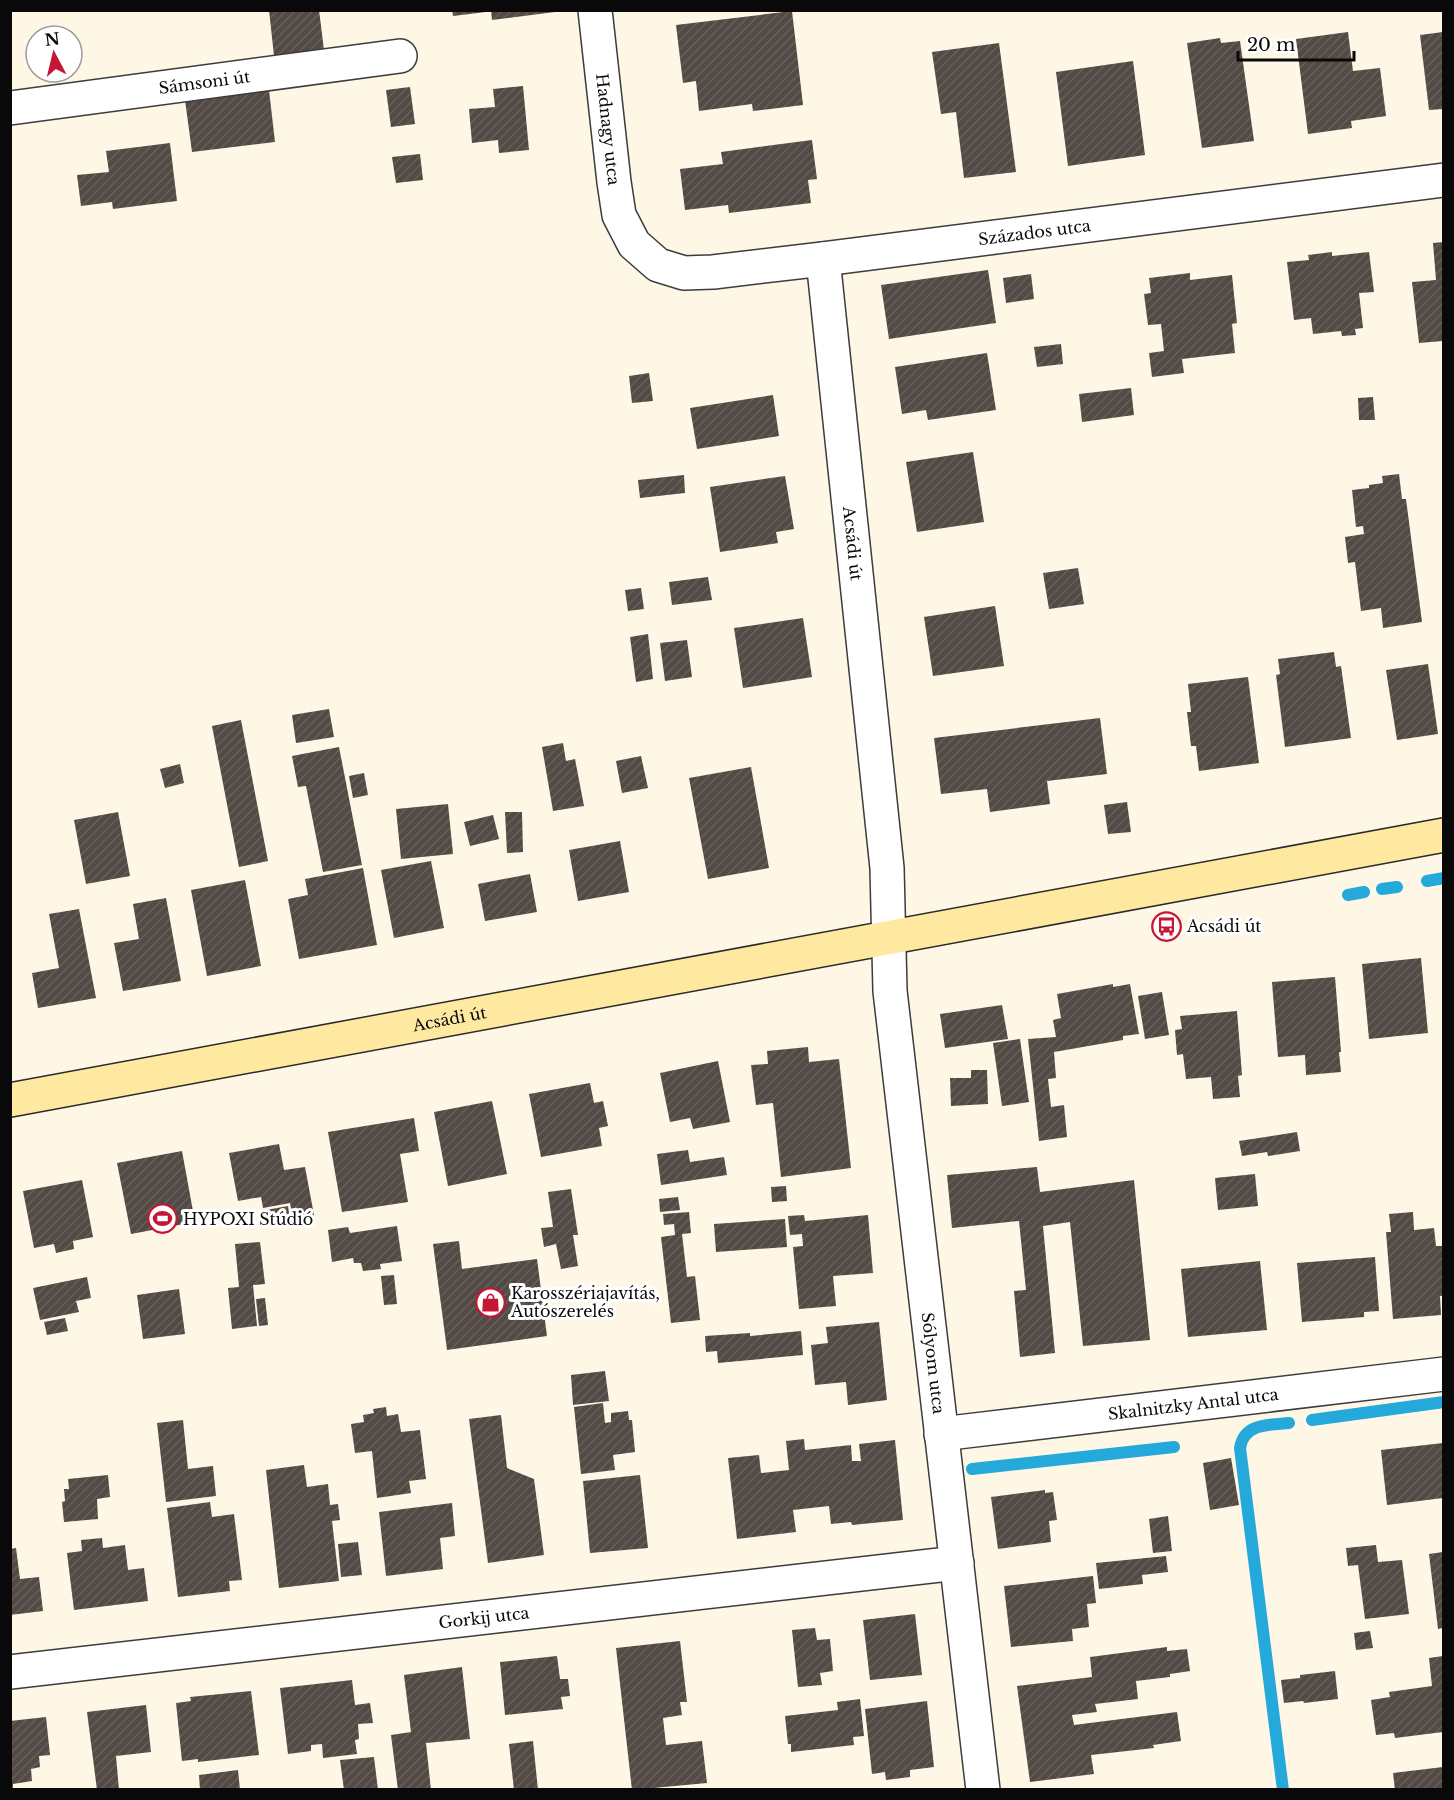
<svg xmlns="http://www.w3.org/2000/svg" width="1454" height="1800" font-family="'Libre Baskerville',serif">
	<defs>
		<pattern id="building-hatch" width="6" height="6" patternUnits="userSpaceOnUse" patternTransform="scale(1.5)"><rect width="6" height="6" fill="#534945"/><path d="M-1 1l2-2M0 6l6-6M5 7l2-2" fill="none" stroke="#675f5b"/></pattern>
	</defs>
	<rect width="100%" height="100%" fill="#fff7e6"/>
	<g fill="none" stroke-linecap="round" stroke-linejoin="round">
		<!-- stream -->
		<path stroke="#25a8da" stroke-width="12" d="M1427 881 1444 878
			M1382 889 1397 887
			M1348 895 1364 892
			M1312 1420 1444 1402
			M972 1469 1174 1447
			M1283 1790 1240 1448C1244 1423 1268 1425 1289 1423"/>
	</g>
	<!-- building -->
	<path fill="url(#building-hatch)" d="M269 10H319L324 50 274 56Z
		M452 10H486V12L453 16Z
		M491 10H555V12L492 20Z
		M792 11 803 105 753 111 752 104 699 111 696 81 683 83 676 25Z
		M1348 32 1353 71 1380 68 1386 116 1351 121 1352 128 1308 134 1296 39Z
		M1443 32V109L1429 110 1420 35Z
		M1220 38 1221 43 1240 41 1254 141 1202 148 1187 43Z
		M999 43 1016 172 964 178 956 112 941 114 932 52Z
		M1133 61 1145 155 1068 166 1056 72Z
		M523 86 529 150 499 153 498 140 472 143 469 109 495 107 493 89Z
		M410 87 415 124 391 127 386 90Z
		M269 90 275 142 192 152 185 100Z
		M812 140 817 179 808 180 811 203 729 213 728 205 685 210 680 169 723 164 721 152Z
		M170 143 177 201 113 209 112 202 81 206 77 175 109 172 106 151Z
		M420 154 423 180 396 183 392 157Z
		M1443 242V341L1419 343 1412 282 1436 280 1433 243Z
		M1332 252V256L1369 252 1374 292 1359 293 1363 328 1355 329 1356 335 1342 336 1341 331 1313 334 1311 318 1294 320 1287 262 1309 260 1308 255Z
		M988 270 996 323 889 339 881 285Z
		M1190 273V280L1232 275 1237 323 1232 324 1235 353 1182 359 1184 373 1152 377 1149 353 1164 351 1161 324 1148 325 1144 294 1151 293 1149 278Z
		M1031 274 1034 299 1006 303 1003 278Z
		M1061 344 1063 364 1037 367 1034 347Z
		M987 353 996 410 928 420 926 410 902 414 895 367Z
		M649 373 653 401 632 403 629 376Z
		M1131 388 1134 415 1082 422 1079 394Z
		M773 395 779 436 697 449 690 408Z
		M1373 397 1375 420H1359L1358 398Z
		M973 452 984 522 917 532 906 462Z
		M1399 474 1402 499H1406L1422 622 1383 628 1381 608 1361 611 1355 562 1348 563 1345 537 1364 534 1363 526 1356 527 1352 490 1369 488V485L1383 483 1382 476Z
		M684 475 685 493 640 498 638 480Z
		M785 476 794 529 776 532 778 543 720 552 710 487Z
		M1078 568 1084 604 1049 609 1043 573Z
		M708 577 712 600 672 605 669 582Z
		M641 588 644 609 628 611 625 590Z
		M995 606 1004 666 933 676 924 617Z
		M803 618 812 677 743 688 734 628Z
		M648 634 653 679 636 682 630 637Z
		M687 640 692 677 665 681 660 643Z
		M1334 652 1336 667 1341 666 1351 738 1285 747 1276 675 1280 674 1278 659Z
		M1428 664 1438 734 1397 740 1386 670Z
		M1248 677 1259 763 1199 771 1196 746H1191L1187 712H1191L1188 684Z
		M329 709 334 737 296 743 292 715Z
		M1100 718 1107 774 1047 781 1050 804 990 812 987 789 941 794 934 738Z
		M241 720 268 861 239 867 212 726Z
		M563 743 566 761 575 759 584 806 553 811 542 747Z
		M339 747 362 865 323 872 306 786 298 787 292 756Z
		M641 756 648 788 622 793 616 761Z
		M180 764 184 783 165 788 160 769Z
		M751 767 769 868 708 879 689 778Z
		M364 773 368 795 353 798 349 776Z
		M1127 802 1131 832 1108 834 1104 805Z
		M448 804 453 854 401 859 396 809Z
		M118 812 130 876 86 884 74 820Z
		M505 812H522L523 852 507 853Z
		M493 815 499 839 470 846 464 822Z
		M620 841 629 892 578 901 569 850Z
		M431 861 444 928 394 938 381 870Z
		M363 868 377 945 299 959 288 899 308 895 305 879Z
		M530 874 537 912 485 921 478 884Z
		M245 880 261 966 207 976 191 890Z
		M166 898 181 981 123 991 114 943 139 939 133 904Z
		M79 909 96 998 38 1008 32 973 59 968 49 914Z
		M1421 958 1428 1033 1369 1039 1362 964Z
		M1335 977 1341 1052H1339L1341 1072 1306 1075 1305 1055 1278 1057 1272 982Z
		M1113 984V987L1130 984 1139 1034 1123 1036V1040L1054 1052 1056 1078 1048 1079 1051 1107 1064 1105 1067 1137 1039 1141 1028 1039 1056 1037 1053 1020 1061 1018 1057 994Z
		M1162 992 1169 1035 1145 1039 1138 996Z
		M1002 1005 1008 1039 945 1048 940 1014Z
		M1237 1011 1242 1075 1238 1076 1240 1097 1213 1099 1211 1077 1186 1079 1183 1054 1177 1055 1175 1030 1182 1029 1180 1016Z
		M1020 1039 1029 1102 1002 1106 993 1043Z
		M808 1047 809 1062 839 1059 851 1168 781 1177 773 1103 756 1105 751 1065 768 1064 767 1051Z
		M718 1061 730 1122 693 1129 690 1118 670 1122 660 1073Z
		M971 1070H987L988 1104 951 1106 950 1078H971Z
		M590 1083 594 1103 603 1101 608 1126 599 1128 602 1146 541 1157 529 1094Z
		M492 1101 507 1174 448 1186 434 1112Z
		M414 1118 419 1151 400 1154 408 1202 342 1212 328 1132Z
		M1297 1132 1300 1151 1268 1156 1267 1152 1242 1156 1239 1141Z
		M279 1144 284 1170 305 1167 314 1215 293 1219 290 1203 263 1208 261 1197 238 1201 229 1153Z
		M688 1150 690 1162 724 1157 727 1175 661 1185 657 1154Z
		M182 1151 195 1222 131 1234 117 1163Z
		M1037 1167 1040 1192 1134 1180 1150 1340 1083 1346 1070 1222 1043 1226 1055 1353 1020 1357 1014 1291 1026 1290 1019 1221 952 1228 947 1175Z
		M1255 1174 1258 1206 1218 1210 1215 1178Z
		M82 1180 93 1237 73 1241 74 1249 56 1253 54 1244 34 1248 23 1191Z
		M786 1186 787 1201 772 1202 771 1187Z
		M571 1189 578 1235H573L578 1266 561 1269 556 1244 544 1247 541 1228 553 1227 548 1192Z
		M678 1197 680 1210 660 1212 659 1199Z
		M288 1206 290 1220 268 1224 266 1210Z
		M689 1212 691 1233 682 1234 687 1277 695 1276 700 1320 671 1323 661 1237 675 1235 674 1224 664 1225 663 1214Z
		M1413 1212 1414 1230 1434 1228 1436 1246H1442L1443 1296H1440L1441 1315 1393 1319 1386 1232H1391L1389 1214Z
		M804 1215 805 1221 868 1215 873 1273 833 1276 836 1306 799 1309 793 1247 803 1246 802 1234 790 1235 788 1216Z
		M785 1219 787 1247 716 1252 714 1224Z
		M397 1226 402 1261 380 1264 381 1269 363 1271 361 1263H354L353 1258 332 1262 328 1230 348 1227 350 1233Z
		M459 1241 462 1269 537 1259 547 1336 447 1350 433 1244Z
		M260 1242 265 1284 253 1285 257 1326 232 1329 228 1288 239 1287 235 1244Z
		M1375 1257 1379 1311 1364 1312V1317L1302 1322 1297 1263Z
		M1260 1261 1267 1330 1188 1337 1181 1269Z
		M394 1275 397 1304 384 1305 381 1276Z
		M87 1277 91 1298 76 1301 79 1312 40 1320 33 1288Z
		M179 1289 185 1334 143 1339 137 1295Z
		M265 1298 268 1325 259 1326 256 1299Z
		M65 1318 68 1331 47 1335 44 1322Z
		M879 1322 887 1400 848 1405 846 1382 815 1385 811 1345 828 1343 826 1327Z
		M801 1331 803 1355 718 1363 717 1351 706 1352 705 1336 750 1333V1336Z
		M605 1371 609 1401 573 1405 571 1375Z
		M603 1403 605 1423 611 1422V1413L628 1411 629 1420H632L635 1452 613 1455 615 1470 581 1474 574 1407Z
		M386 1407 387 1416 398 1414 401 1432 420 1430 426 1479 409 1481 411 1493 377 1498 372 1451 355 1453 351 1424 364 1422 363 1415 374 1413 373 1409Z
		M501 1415 507 1468 534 1479 544 1555 488 1563 469 1419Z
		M183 1420 188 1469 213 1466 216 1496 166 1502 157 1423Z
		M804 1439 805 1450 851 1445 852 1461H861L859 1444 895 1440 903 1520 852 1525 851 1522 831 1524 829 1506 793 1510 796 1532 737 1539 728 1458 759 1455 761 1473 789 1470 786 1441Z
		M1443 1443V1498L1387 1505 1381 1450Z
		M1231 1458 1239 1505 1210 1510 1203 1463Z
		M304 1465 307 1487 328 1484 330 1505 338 1504 340 1520 332 1521 339 1581 279 1588 266 1470Z
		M108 1475 110 1497 97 1499 98 1519 64 1522 62 1502 65 1501 64 1489H69L68 1479Z
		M640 1475 648 1548 590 1553 583 1481Z
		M1045 1490V1493L1053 1492 1057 1520 1049 1521 1051 1542 998 1549 991 1497Z
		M210 1502 212 1517 234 1514 242 1580 229 1581 230 1591 178 1597 167 1508Z
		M452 1503 455 1536 440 1538 443 1569 386 1576 379 1512Z
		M1168 1516 1172 1551 1153 1553 1149 1519Z
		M102 1538 103 1548 125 1545 128 1570 144 1568 148 1601 74 1610 67 1553 82 1551 81 1540Z
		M358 1542 362 1575 341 1577 338 1544Z
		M1376 1545 1378 1562 1402 1560 1409 1614 1365 1619 1358 1565 1348 1566 1346 1548Z
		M16 1548 20 1579 39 1577 43 1611 10 1615V1549Z
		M1443 1552V1628L1438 1629 1429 1554Z
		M1166 1556 1168 1572 1142 1575 1143 1584 1099 1589 1096 1563Z
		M1093 1576 1096 1603 1087 1604 1089 1627 1072 1629 1073 1641 1011 1647 1004 1586Z
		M915 1614 922 1675 870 1680 863 1620Z
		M815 1628 817 1640 830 1639 833 1671 820 1673 822 1685 798 1687 792 1630Z
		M1370 1631 1373 1648 1356 1650 1354 1633Z
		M680 1641 687 1702H680L682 1715 663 1718 666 1745 702 1741 707 1783 632 1790 616 1648Z
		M1167 1647V1651L1187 1649 1190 1671 1170 1674V1677L1136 1681 1138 1699 1095 1704 1097 1712 1072 1715 1074 1725 1177 1712 1181 1741 1153 1745 1154 1748 1091 1755 1094 1774 1030 1782 1017 1686 1092 1677 1090 1657Z
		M557 1656 560 1679H568L570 1696 561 1697 563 1709 505 1715 500 1662Z
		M1443 1656V1732L1395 1738 1394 1733 1376 1735 1371 1700 1390 1697 1389 1692 1432 1686 1429 1658Z
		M462 1667 470 1739 426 1743 431 1790H398L391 1735 411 1732 404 1675Z
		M1335 1671 1338 1699 1304 1703 1303 1701 1284 1703 1281 1680 1300 1678V1675Z
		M352 1680 355 1705 370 1703 373 1723 358 1724 359 1739 355 1740 357 1754 323 1758 322 1744 311 1745V1751L288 1754 280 1688Z
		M251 1691 259 1755 198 1762V1759L182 1761 176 1703 191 1701 190 1697Z
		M860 1699 864 1736 853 1737 854 1745 791 1752V1744H788L785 1716 838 1710 837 1702Z
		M927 1701 934 1767 910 1770V1777L886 1780 885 1772 872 1774 865 1709Z
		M146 1705 151 1752 116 1756 119 1790H97L87 1712Z
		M46 1717 50 1755 39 1756 40 1767 31 1769 32 1781 13 1784V1790H10V1721Z
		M533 1741 538 1790H514L509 1744Z
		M374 1757 378 1790H344L340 1760Z
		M1443 1767V1790H1395L1393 1773Z
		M238 1770 240 1790H200L199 1775Z"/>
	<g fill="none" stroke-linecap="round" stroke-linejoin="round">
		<defs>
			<g id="street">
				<path id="s1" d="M595 10 614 182 619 215 634 244 658 265 684 273 713 272 823 259 1444 180"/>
				<path id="s2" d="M10 108 400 56"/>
				<path id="s3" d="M823 259 887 868 890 991 983 1790"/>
				<path id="s4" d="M941 1434 1444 1374"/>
				<path id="s5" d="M10 1672 957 1563"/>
			</g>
			<g id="secondary">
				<path id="s6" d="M10 1100 1444 835"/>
			</g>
		</defs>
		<!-- street casing -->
		<use href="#street" stroke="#3c3c3c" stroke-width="36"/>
		<!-- secondary casing -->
		<use href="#secondary" stroke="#2b2b2b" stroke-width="36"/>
		<!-- street -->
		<use href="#street" stroke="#fff" stroke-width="33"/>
		<!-- secondary -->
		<use href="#secondary" stroke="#ffe9a1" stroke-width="33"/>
	</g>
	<!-- icons -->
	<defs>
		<symbol id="bus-ring" viewBox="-11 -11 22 22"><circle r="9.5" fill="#fff" stroke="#c51634" stroke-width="1.5"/><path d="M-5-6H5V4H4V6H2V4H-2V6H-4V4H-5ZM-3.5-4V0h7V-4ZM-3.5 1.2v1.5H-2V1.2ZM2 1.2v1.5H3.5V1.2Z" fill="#c51634"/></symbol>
		<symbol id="stadium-ring" viewBox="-11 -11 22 22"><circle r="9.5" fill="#fff" stroke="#c51634" stroke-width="1.5"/><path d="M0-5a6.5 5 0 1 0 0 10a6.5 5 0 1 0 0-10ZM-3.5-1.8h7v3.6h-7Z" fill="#c51634"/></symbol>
		<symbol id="shop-ring" viewBox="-11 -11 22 22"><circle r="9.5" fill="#fff" stroke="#c51634" stroke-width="1.5"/><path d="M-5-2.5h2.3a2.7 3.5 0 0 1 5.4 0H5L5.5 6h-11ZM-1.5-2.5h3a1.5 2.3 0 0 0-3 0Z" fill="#c51634"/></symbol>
	</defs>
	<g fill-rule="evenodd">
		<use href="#bus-ring" x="1150" y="910" width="33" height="33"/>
		<use href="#stadium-ring" x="146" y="1202" width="33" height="33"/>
		<use href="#shop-ring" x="474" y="1286" width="33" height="33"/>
	</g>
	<g text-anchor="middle" stroke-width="6" stroke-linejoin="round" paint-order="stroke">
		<!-- street labels -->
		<g font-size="16" fill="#090909" stroke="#fff">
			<text dy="6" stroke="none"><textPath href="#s2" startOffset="196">Sámsoni út</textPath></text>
			<text dy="6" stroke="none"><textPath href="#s1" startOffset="120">Hadnagy utca</textPath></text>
			<text dy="6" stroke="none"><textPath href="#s1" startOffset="651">Százados utca</textPath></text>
			<text dy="6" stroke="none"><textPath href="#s3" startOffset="286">Acsádi út</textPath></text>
			<text dy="6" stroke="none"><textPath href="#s6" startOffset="447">Acsádi út</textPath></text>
			<text dy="6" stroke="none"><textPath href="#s3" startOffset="1110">Sólyom utca</textPath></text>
			<text dy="6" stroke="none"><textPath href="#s4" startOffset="254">Skalnitzky Antal utca</textPath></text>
			<text dy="6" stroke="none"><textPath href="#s5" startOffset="477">Gorkij utca</textPath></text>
		</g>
		<!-- poi labels -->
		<g font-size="16" fill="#090909" stroke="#fff" text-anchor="start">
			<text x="1187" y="932">Acsádi út</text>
			<text x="183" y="1225">HYPOXI Stúdió</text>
			<text x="511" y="1299">Karosszériajavítás,<tspan x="511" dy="18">Autószerelés</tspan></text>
		</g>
	</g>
	<!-- border -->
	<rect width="1454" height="1800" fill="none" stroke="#090909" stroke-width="24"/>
	<!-- north arrow -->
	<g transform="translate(54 54) rotate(353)"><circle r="28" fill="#ffffff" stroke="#9d9d9d" stroke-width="1.5"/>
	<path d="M0-4.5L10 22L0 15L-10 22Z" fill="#c51634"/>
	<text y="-9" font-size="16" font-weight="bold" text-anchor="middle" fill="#090909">N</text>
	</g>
	<!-- scale -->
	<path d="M1238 51v9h116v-9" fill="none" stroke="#090909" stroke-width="3"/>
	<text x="1247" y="51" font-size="18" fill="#090909" stroke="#ffffff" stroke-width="4.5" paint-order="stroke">20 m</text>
</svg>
